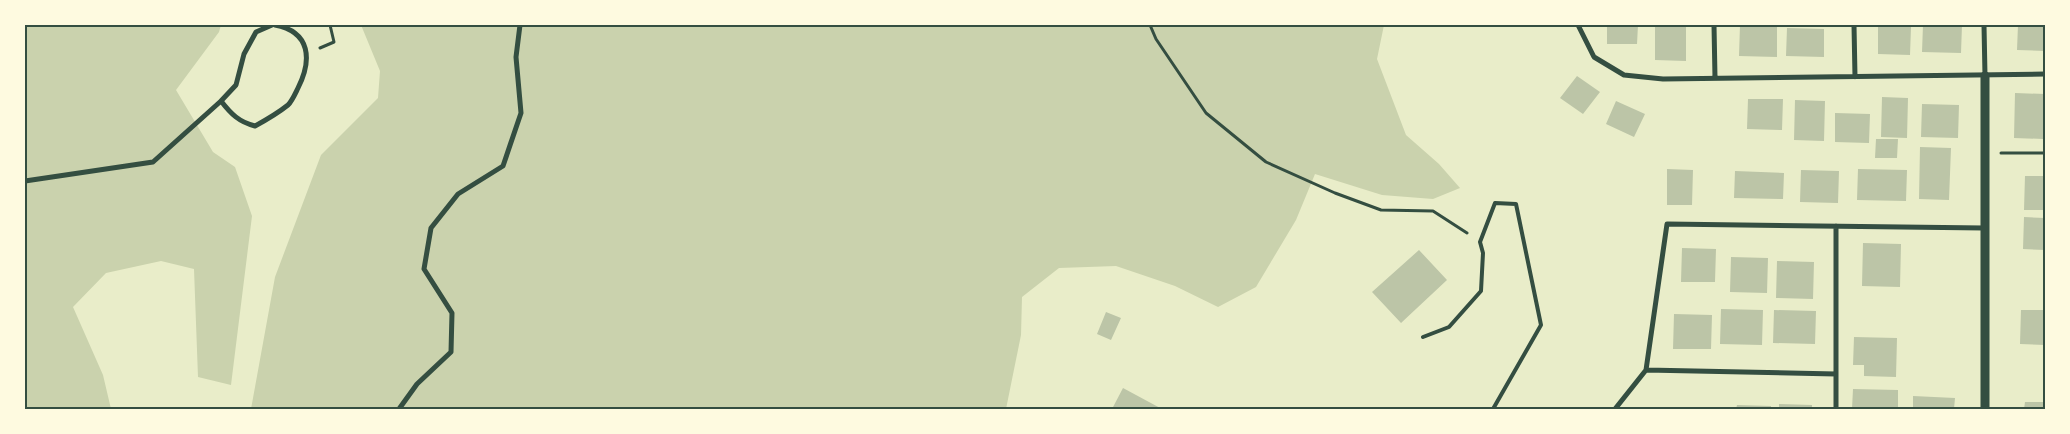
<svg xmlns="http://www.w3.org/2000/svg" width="2070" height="434" font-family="Signika,sans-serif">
	<rect width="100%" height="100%" fill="#e9edc9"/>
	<!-- green -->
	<path fill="#cad2ad" d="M25 25H221L219 32 176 90 213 152 235 167 252 216 231 385 198 377 194 269 161 261 106 273 73 307 103 375 111 409H25Z
		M361 25H1384L1377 59 1406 135 1439 164 1460 188 1433 199 1382 195 1315 174 1296 220 1256 287 1218 307 1175 286 1116 266 1059 268 1022 297 1021 335 1006 409H251L275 277 321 155 378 98 380 71Z"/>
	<!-- building -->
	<path fill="#bcc5a7" d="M1607 25H1638L1637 44H1607Z
		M1655 25H1686V61L1655 60Z
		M1740 25H1777V57L1739 56Z
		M1923 25H1962L1961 53 1922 52Z
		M2018 25H2045V51L2017 50Z
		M1878 26 1911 27 1910 55 1878 54Z
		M1787 28 1824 29V57L1786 56Z
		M1577 76 1600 92 1583 114 1560 98Z
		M2015 93 2045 94 2043 139 2014 138Z
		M1882 97 1908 98 1907 138 1881 137Z
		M1748 99H1783L1782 130 1747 129Z
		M1795 100 1825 101 1824 141 1794 140Z
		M1616 101 1645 114 1634 137 1606 124Z
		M1922 104 1959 105 1958 138 1921 137Z
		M1835 113 1870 114 1869 143 1835 142Z
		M1876 139H1898L1897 158H1875Z
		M1920 147 1951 148 1949 200 1919 199Z
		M1667 169 1693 170 1692 205H1667Z
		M1858 169 1907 170 1906 201 1857 200Z
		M1801 170 1839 171 1838 203 1800 202Z
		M1735 171 1784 173 1783 199 1734 198Z
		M2025 176H2045V210H2024Z
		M2024 217 2045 218V250L2023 249Z
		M1863 243 1901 244 1900 287 1862 286Z
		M1682 248 1716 249 1715 282H1681Z
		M1419 250 1447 280 1401 323 1372 292Z
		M1731 257 1768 258 1767 293 1730 292Z
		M1777 261 1814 262 1813 299 1776 298Z
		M1721 309 1763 310 1762 345 1720 344Z
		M1774 310 1816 311 1815 344 1773 343Z
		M2021 310H2045V345L2020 344Z
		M1106 312 1121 318 1111 340 1097 334Z
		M1674 314 1712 315 1711 349H1673Z
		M1854 337 1897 338 1896 377 1864 376V365H1853Z
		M1123 388 1162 409H1112Z
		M1853 389 1898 390V409H1852Z
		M1913 396 1955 398 1954 409H1913Z
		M2025 402H2045V409H2024Z
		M1779 404 1812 405V409H1779Z
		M1737 405 1771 406V409H1736Z"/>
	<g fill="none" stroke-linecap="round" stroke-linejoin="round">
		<!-- path -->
		<path stroke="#344e41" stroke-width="3" d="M1150 25 1156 39 1206 113 1266 162 1335 193 1381 210 1433 211 1467 233
			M320 48 334 42 330 25
			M2001 153H2045"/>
		<!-- service -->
		<path stroke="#344e41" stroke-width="4" d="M1423 337 1449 327 1481 291 1483 253 1480 242 1495 203 1516 204 1541 325 1493 409"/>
		<!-- minor -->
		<path stroke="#344e41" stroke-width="5" d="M272 25 256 32 244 54 236 85 221 101C231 114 239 122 255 126 266 120 278 113 288 105 292 101 295 94 298 88 312 60 311 32 275 25
			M1578 25 1594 57 1624 75 1663 79 2045 74
			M1714 25 1715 78
			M1854 25 1855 77
			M1984 25 1985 76
			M25 181 153 162 221 101
			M1646 370 1836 374
			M399 409 417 384 451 352 452 313 424 269 431 228 458 194 503 166 521 113 516 57 520 25
			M1615 409 1646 370 1667 224 1984 228
			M1836 409V226"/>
		<!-- tertiary -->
		<path stroke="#344e41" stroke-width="9" d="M1985 76V409"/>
	</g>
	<!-- border -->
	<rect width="2070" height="434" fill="none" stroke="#fefae0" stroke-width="52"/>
	<rect x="26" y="26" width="2018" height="382" fill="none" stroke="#344e41" stroke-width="2"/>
</svg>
